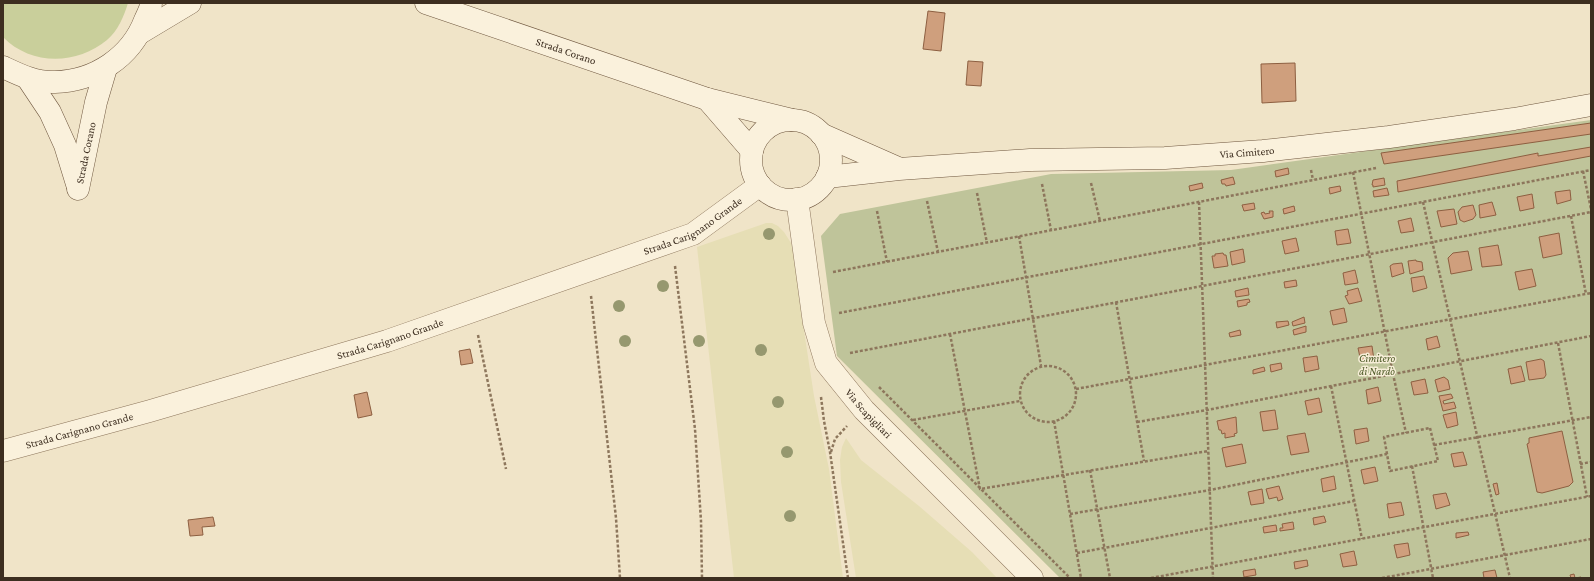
<svg xmlns="http://www.w3.org/2000/svg" width="1594" height="581" font-family="'Crimson Pro',serif">
	<rect width="100%" height="100%" fill="#f0e4c8"/>
	<!-- farmland -->
	<path fill="#e6deb5" d="M766 223H772L778 226 784 232 791 243 795 259 800 305 814 396 829 469 843 578H734L697 247Z
		M846 438 861 460 919 506 972 552 997 578H856L841 482 840 460 842 447Z"/>
	<!-- green -->
	<path fill="#c9cf9b" d="M3 3H128C124 16 118 31 107 40 77 65 31 66 3 37Z"/>
	<!-- cemetery -->
	<path fill="#bfc49a" d="M1591 120V578H1060L837 356 821 236 840 214 1051 174 1231 170Z"/>
	<!-- building -->
	<path fill="#cf9f7d" stroke="#8d5f41" d="M928 11 945 13 941 51 923 49Z
		M968 61 983 62 981 86 966 85Z
		M1295 63 1296 101 1262 103 1261 64Z
		M1591 123V134L1384 164 1381 153Z
		M1591 147V156L1398 192 1397 181 1538 153V156Z
		M1288 168 1289 174 1276 177 1275 171Z
		M1233 177 1235 184 1226 186 1225 184H1222L1221 180Z
		M1384 178 1385 185 1373 187V185H1372L1373 180Z
		M1202 183 1203 188 1190 191 1189 186Z
		M1340 186 1341 191 1330 194 1329 188Z
		M1387 188 1389 195 1374 197 1373 191Z
		M1570 190 1571 200 1557 204 1555 192Z
		M1532 194 1534 208 1520 211 1517 197Z
		M1492 202 1496 215 1480 218 1479 205Z
		M1254 203 1255 209 1244 211 1242 205Z
		M1473 205 1476 215 1473 219 1464 222 1460 220 1458 212 1462 207Z
		M1294 206 1295 211 1284 214 1283 209Z
		M1454 209 1457 224 1441 227 1437 211Z
		M1269 211H1273V217L1264 219 1261 213 1264 212 1265 214 1270 213Z
		M1411 218 1414 231 1401 233 1398 221Z
		M1348 229 1351 243 1337 245 1335 231Z
		M1559 233 1562 254 1543 258 1539 237Z
		M1296 238 1299 251 1285 254 1282 241Z
		M1498 245 1502 265 1482 267 1479 248Z
		M1243 249 1245 262 1232 265 1230 252Z
		M1468 251 1472 270 1451 274 1448 258 1453 253Z
		M1223 253 1224 255H1226L1228 266 1214 268 1212 256H1215V254Z
		M1416 260V261L1422 262 1423 270 1410 274 1408 261Z
		M1402 263 1404 273 1392 277 1390 266 1393 264Z
		M1532 269 1536 286 1519 290 1515 272Z
		M1355 270 1358 283 1345 285 1343 273Z
		M1424 276 1427 288 1413 292 1411 278Z
		M1296 280 1297 286 1285 288 1284 282Z
		M1248 288 1249 295 1236 297 1235 291Z
		M1358 288 1362 301 1349 304 1345 296 1348 295 1347 291Z
		M1249 299 1250 302 1247 303V305L1238 307 1237 301Z
		M1344 308 1347 322 1333 325 1330 311Z
		M1304 317 1305 323 1293 326 1292 322Z
		M1288 321 1289 325 1277 328 1276 322Z
		M1306 326V332L1294 335 1293 330Z
		M1240 330 1241 335 1230 337 1229 333Z
		M1437 336 1440 347 1428 350 1426 339Z
		M1372 346 1374 360 1361 362 1358 348Z
		M470 349 473 363 461 365 459 351Z
		M1317 356 1319 369 1305 372 1303 358Z
		M1541 359 1544 361 1546 375 1544 378 1529 380 1526 362Z
		M1281 363 1282 369 1271 372 1270 365Z
		M1521 366 1525 381 1511 384 1508 369Z
		M1264 367 1265 371 1253 374V370Z
		M1444 377 1448 380 1450 389 1438 392 1435 380Z
		M1425 379 1428 393 1414 395 1411 382Z
		M1378 387 1381 401 1368 404 1366 390Z
		M367 392 372 415 358 418 354 395Z
		M1451 394 1453 398 1443 401 1444 404 1454 402 1456 408 1443 411 1439 396Z
		M1319 398 1322 412 1308 415 1305 401Z
		M1275 410 1278 429 1263 431 1260 412Z
		M1456 412 1458 425 1447 428 1443 415Z
		M1236 417 1237 433 1234 434 1235 436 1225 438V433L1222 434 1221 430H1219L1217 421Z
		M1367 428 1369 441 1356 444 1354 430Z
		M1562 431 1573 482 1569 486 1542 493 1537 492 1527 444 1529 443V438Z
		M1305 433 1309 452 1291 455 1287 436Z
		M1242 444 1246 463 1226 467 1222 448Z
		M1463 452 1467 465 1454 467 1451 454Z
		M1375 467 1378 481 1364 484 1361 470Z
		M1334 476 1336 489 1323 492 1321 479Z
		M1497 483 1499 494 1496 495 1493 484Z
		M1279 486 1283 499 1278 501 1277 497 1269 499 1266 489Z
		M1262 489 1264 503 1251 505 1248 492Z
		M1446 493 1450 505 1436 509 1433 495Z
		M1401 502 1404 515 1389 518 1387 504Z
		M1324 516 1326 522 1314 525 1313 518Z
		M213 517 215 526 202 527 203 535 190 536 188 520Z
		M1293 522 1294 529 1280 531V528H1283L1282 524Z
		M1276 525 1277 531 1264 533 1263 527Z
		M1468 532 1469 535 1456 538V533Z
		M1408 543 1410 555 1397 558 1394 545Z
		M1354 551 1357 565 1343 567 1340 554Z
		M1307 560 1308 566 1295 569 1294 562Z
		M1255 569 1256 575 1244 577 1243 571Z
		M1495 570 1497 578H1484L1483 572Z
		M1574 574 1575 578 1581 577V578H1571L1570 575Z"/>
	<g fill="none" stroke-linecap="round" stroke-linejoin="round">
		<defs>
			<g id="street">
				<path id="s1" d="M797 199 814 323 826 363 864 410 1032 578"/>
				<path id="s2" d="M3 451 150 411 387 341 693 234 760 185"/>
			</g>
			<g id="secondary">
				<path id="s3" d="M426 3 707 99 792 120"/>
				<path d="M140 33 190 3"/>
				<path d="M3 67C20 75 36 83 55 82 95 81 131 57 145 20 147 15 151 9 151 3"/>
				<path d="M28 79 50 112 65 145 77 184"/>
				<path d="M707 99 752 151"/>
				<circle cx="791" cy="160" r="40"/>
				<path d="M821 134 898 168"/>
				<path id="s4" d="M827 177 899 169 1030 160 1165 158 1263 151 1389 137 1514 119 1591 105"/>
				<path id="s5" d="M78 189 96 102 106 68"/>
			</g>
		</defs>
		<!-- street casing -->
		<use href="#street" stroke="#8d765c" stroke-width="23"/>
		<!-- secondary casing -->
		<use href="#secondary" stroke="#6f573f" stroke-width="23"/>
		<!-- path -->
		<path stroke="#8d765c" stroke-width="2.5" stroke-dasharray="3 2" stroke-linecap="butt" d="M1311 170 1313 180
			M1583 171 1591 209
			M1353 172 1393 374 1406 433
			M1091 183 1100 221
			M1042 184 1051 230
			M977 193 987 243
			M927 201 938 252
			M1199 202 1213 578
			M1423 202 1510 578
			M877 211 887 262
			M1571 216 1586 294
			M1019 236 1041 366
			M675 266 695 429 701 521 702 578
			M833 272 1376 168
			M591 296 616 518 620 578
			M1116 302 1144 461
			M839 313 1591 170
			M950 334 980 489 1208 451
			M478 335 506 469
			M1558 343 1587 497
			M850 353 1591 212
			M1020 394a28 28 0 1 1 56 0a28 28 0 1 1-56 0Z
			M1331 386 1362 539
			M879 387 1070 578
			M1076 389 1591 293
			M821 397 824 421 830 452 848 578
			M913 420 1020 401
			M1054 421 1081 578
			M1137 422 1207 410 1591 336
			M1430 428 1438 461 1390 471 1384 437Z
			M1434 445 1591 417
			M831 452 835 439 847 426
			M1580 464 1591 462
			M1412 466 1433 578
			M1090 470 1110 578
			M1070 514 1210 490 1387 454
			M1077 553 1354 501
			M1151 578 1591 496
			M1382 578 1591 539"/>
		<!-- street -->
		<use href="#street" stroke="#faf1dc" stroke-width="22"/>
		<!-- secondary -->
		<use href="#secondary" stroke="#faf1dc" stroke-width="22"/>
	</g>
	<!-- trees -->
	<g fill="#96986f">
		<circle cx="769" cy="234" r="6"/>
		<circle cx="663" cy="286" r="6"/>
		<circle cx="619" cy="306" r="6"/>
		<circle cx="625" cy="341" r="6"/>
		<circle cx="699" cy="341" r="6"/>
		<circle cx="761" cy="350" r="6"/>
		<circle cx="778" cy="402" r="6"/>
		<circle cx="787" cy="452" r="6"/>
		<circle cx="790" cy="516" r="6"/>
	</g>
	<g text-anchor="middle" stroke-width="3" stroke-linejoin="round" paint-order="stroke">
		<!-- street labels -->
		<g font-size="11" fill="#3d2e20" stroke="#f7eed8">
			<text dy="4" stroke="none"><textPath href="#s3" startOffset="148">Strada Corano</textPath></text>
			<text dy="4" stroke="none"><textPath href="#s4" startOffset="421">Via Cimitero</textPath></text>
			<text dy="4" stroke="none"><textPath href="#s5" startOffset="37">Strada Corano</textPath></text>
			<text dy="4" stroke="none"><textPath href="#s2" startOffset="727">Strada Carignano Grande</textPath></text>
			<text dy="4" stroke="none"><textPath href="#s2" startOffset="403">Strada Carignano Grande</textPath></text>
			<text dy="4" stroke="none"><textPath href="#s1" startOffset="233">Via Scapigliari</textPath></text>
			<text dy="4" stroke="none"><textPath href="#s2" startOffset="79">Strada Carignano Grande</textPath></text>
		</g>
		<!-- park labels -->
		<g font-size="11" font-style="italic" fill="#4d5a26" stroke="#f7eed8">
			<text x="1377" y="362">Cimitero<tspan x="1377" dy="13">di Nardò</tspan></text>
		</g>
	</g>
	<!-- border -->
	<rect width="1594" height="581" fill="none" stroke="#3d2e20" stroke-width="8"/>
</svg>
